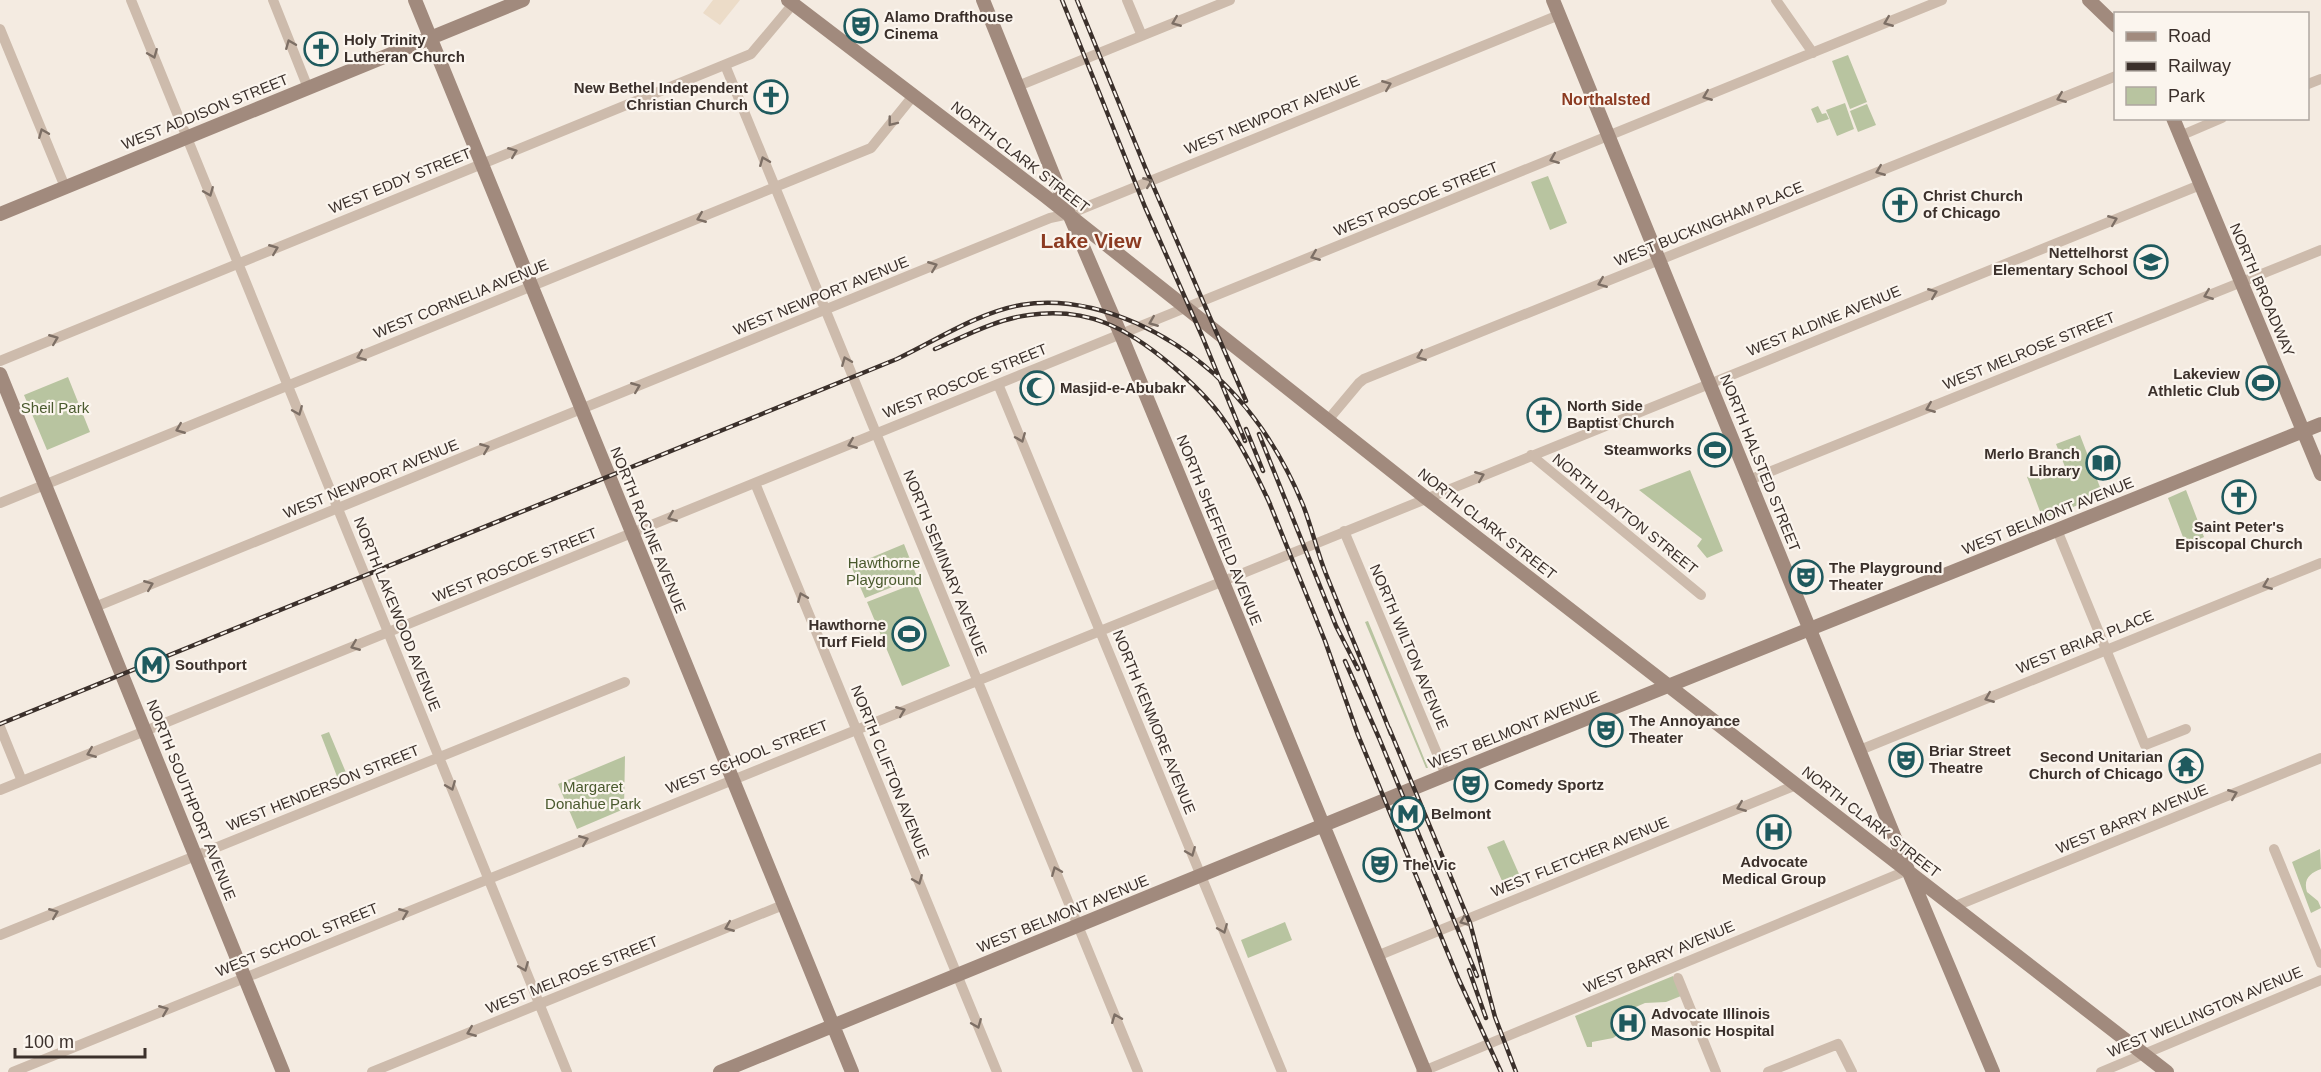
<svg xmlns="http://www.w3.org/2000/svg" width="2321" height="1072" font-family="Arial,sans-serif">
	<rect width="100%" height="100%" fill="#f4ebe1"/>
	<!-- green -->
	<path fill="#b8c4a0" d="M1848 55 1867 102 1850 109 1832 61Z
		M1845 103 1854 129 1837 136 1826 110Z
		M1867 104 1876 125 1858 132 1850 111Z
		M1818 106 1822 114 1826 113 1829 119 1817 123 1811 109Z
		M1548 176 1567 223 1550 230 1531 182Z
		M68 377 90 432 47 450 24 395Z
		M2080 435 2103 495 2048 517 2046 512 2041 514 2027 477 2037 473 2040 480 2061 472 2062 473 2067 472 2056 444Z
		M1690 470 1723 551 1707 558 1697 546 1702 539 1639 490Z
		M2186 490 2204 537 2186 545 2168 498Z
		M904 544 917 577 865 598 851 566Z
		M916 583 950 666 902 686 867 602Z
		M1368 621 1428 768H1426L1365 622Z
		M329 732 347 775 338 779 321 735Z
		M625 756 624 809 577 829 558 784Z
		M1504 840 1523 883 1506 890 1487 847Z
		M2320 849 2321 869C2310 873 2303 879 2307 892L2318 901 2321 908 2311 913 2292 862Z
		M1285 922 1292 940 1248 958 1241 940Z
		M1673 976 1681 996 1666 1002 1645 1003 1622 1013 1628 1028 1613 1038 1592 1042V1047H1587L1575 1016Z"/>
	<!-- plaza -->
	<path fill="#ecdcc8" d="M713 0H740L720 25 703 13Z"/>
	<g fill="none" stroke-linecap="round" stroke-linejoin="round">
		<!-- street -->
		<path stroke="#cdbbac" stroke-width="10" d="M131 0 567 1072
			M273 0 308 88
			M1127 0 1142 36
			M1776 0 1813 53
			M0 29 65 187
			M725 65 1138 1072
			M2308 84 2321 79
			M1018 86 1230 0
			M2180 136 2222 118
			M0 361 751 54 793 4
			M998 384 1282 1072
			M1328 420 1359 383 1364 379 2116 76
			M1531 455 1701 595
			M1749 480 2321 250
			M755 483 997 1072
			M0 503 871 148 913 96
			M2057 530 2145 745 2186 729
			M1344 531 1446 775
			M95 607 1050 218 1069 214 1559 15
			M0 727 22 781
			M1860 750 2321 563
			M0 790 1942 0
			M2274 849 2321 963
			M1953 907 2321 758
			M0 935 625 682
			M1377 956 1796 785
			M1678 978 1716 1072
			M13 1072 2200 185
			M372 1072 783 905
			M1421 1072 1908 870
			M1768 1072 1838 1044 1852 1072
			M2101 1072 2321 980"/>
		<!-- secondary -->
		<path stroke="#a18a7d" stroke-width="14" d="M415 0 852 1072
			M788 0 1045 196 1426 498 2167 1072
			M983 0 1069 214 1121 335 1425 1072
			M1553 0 1908 870 1993 1072
			M2089 0 2116 26
			M2173 118 2321 474
			M0 214 523 0
			M0 374 283 1072
			M720 1072 1446 775 2321 424"/>
		<defs>
			<path id="rail" d="M1062 0 1145 207 1202 336 1245 441
				M1077 0 1145 167 1246 401
				M935 349C965 336 997 319 1029 315 1088 307 1127 328 1170 364 1189 380 1207 397 1221 416 1241 443 1256 474 1270 504
				M1246 429 1263 471
				M1259 434 1336 626 1358 669
				M1267 497 1325 641 1358 735 1459 980 1501 1072
				M1345 661 1379 738 1477 976
				M0 724 897 359C937 340 977 313 1021 305 1061 298 1099 307 1136 323 1216 359 1270 425 1303 505 1312 528 1317 552 1326 574 1347 627 1370 680 1391 734
				M1389 728 1470 923 1495 1017 1516 1072
				M1469 970 1486 1018"/>
		</defs>
		<!-- rail casing -->
		<use href="#rail" stroke="#3b302b" stroke-width="4.5"/>
		<!-- rail -->
		<use href="#rail" stroke="#fbf5ee" stroke-width="2" stroke-dasharray="7" stroke-linecap="butt"/>
	</g>
	<!-- one-way arrows -->
	<defs><path id="oneway-chevron" d="M-2-3.5L2.5 0L-2 3.5" fill="none" stroke-width="1.6" stroke-linecap="round" stroke-linejoin="round" transform="scale(1.5)"/></defs>
	<g stroke="#7d6f65">
		<use href="#oneway-chevron" transform="translate(1176 22) rotate(158)"/>
		<use href="#oneway-chevron" transform="translate(1888 22) rotate(158)"/>
		<use href="#oneway-chevron" transform="translate(290 44) rotate(-112)"/>
		<use href="#oneway-chevron" transform="translate(153 54) rotate(68)"/>
		<use href="#oneway-chevron" transform="translate(1387 85) rotate(-22)"/>
		<use href="#oneway-chevron" transform="translate(1707 96) rotate(158)"/>
		<use href="#oneway-chevron" transform="translate(2061 98) rotate(158)"/>
		<use href="#oneway-chevron" transform="translate(892 122) rotate(128)"/>
		<use href="#oneway-chevron" transform="translate(43 133) rotate(-112)"/>
		<use href="#oneway-chevron" transform="translate(513 152) rotate(-22)"/>
		<use href="#oneway-chevron" transform="translate(1554 159) rotate(158)"/>
		<use href="#oneway-chevron" transform="translate(764 161) rotate(-112)"/>
		<use href="#oneway-chevron" transform="translate(1880 171) rotate(158)"/>
		<use href="#oneway-chevron" transform="translate(1148 182) rotate(-22)"/>
		<use href="#oneway-chevron" transform="translate(209 192) rotate(68)"/>
		<use href="#oneway-chevron" transform="translate(701 218) rotate(158)"/>
		<use href="#oneway-chevron" transform="translate(2113 220) rotate(-22)"/>
		<use href="#oneway-chevron" transform="translate(274 249) rotate(-22)"/>
		<use href="#oneway-chevron" transform="translate(1315 256) rotate(158)"/>
		<use href="#oneway-chevron" transform="translate(933 266) rotate(-22)"/>
		<use href="#oneway-chevron" transform="translate(1602 283) rotate(158)"/>
		<use href="#oneway-chevron" transform="translate(1933 293) rotate(-22)"/>
		<use href="#oneway-chevron" transform="translate(2208 295) rotate(158)"/>
		<use href="#oneway-chevron" transform="translate(1153 322) rotate(158)"/>
		<use href="#oneway-chevron" transform="translate(54 339) rotate(-22)"/>
		<use href="#oneway-chevron" transform="translate(361 356) rotate(158)"/>
		<use href="#oneway-chevron" transform="translate(1421 356) rotate(158)"/>
		<use href="#oneway-chevron" transform="translate(846 361) rotate(-112)"/>
		<use href="#oneway-chevron" transform="translate(636 387) rotate(-22)"/>
		<use href="#oneway-chevron" transform="translate(1930 408) rotate(158)"/>
		<use href="#oneway-chevron" transform="translate(298 411) rotate(68)"/>
		<use href="#oneway-chevron" transform="translate(180 429) rotate(158)"/>
		<use href="#oneway-chevron" transform="translate(1021 438) rotate(68)"/>
		<use href="#oneway-chevron" transform="translate(852 444) rotate(158)"/>
		<use href="#oneway-chevron" transform="translate(485 448) rotate(-22)"/>
		<use href="#oneway-chevron" transform="translate(1480 476) rotate(-22)"/>
		<use href="#oneway-chevron" transform="translate(672 517) rotate(158)"/>
		<use href="#oneway-chevron" transform="translate(149 585) rotate(-22)"/>
		<use href="#oneway-chevron" transform="translate(2267 585) rotate(158)"/>
		<use href="#oneway-chevron" transform="translate(802 597) rotate(-112)"/>
		<use href="#oneway-chevron" transform="translate(355 646) rotate(158)"/>
		<use href="#oneway-chevron" transform="translate(1989 698) rotate(158)"/>
		<use href="#oneway-chevron" transform="translate(901 711) rotate(-22)"/>
		<use href="#oneway-chevron" transform="translate(91 753) rotate(158)"/>
		<use href="#oneway-chevron" transform="translate(451 786) rotate(68)"/>
		<use href="#oneway-chevron" transform="translate(2233 794) rotate(-22)"/>
		<use href="#oneway-chevron" transform="translate(1741 807) rotate(158)"/>
		<use href="#oneway-chevron" transform="translate(584 840) rotate(-22)"/>
		<use href="#oneway-chevron" transform="translate(1191 852) rotate(68)"/>
		<use href="#oneway-chevron" transform="translate(1056 871) rotate(-112)"/>
		<use href="#oneway-chevron" transform="translate(918 880) rotate(68)"/>
		<use href="#oneway-chevron" transform="translate(54 913) rotate(-22)"/>
		<use href="#oneway-chevron" transform="translate(404 913) rotate(-22)"/>
		<use href="#oneway-chevron" transform="translate(1464 921) rotate(158)"/>
		<use href="#oneway-chevron" transform="translate(729 927) rotate(158)"/>
		<use href="#oneway-chevron" transform="translate(1223 929) rotate(68)"/>
		<use href="#oneway-chevron" transform="translate(524 967) rotate(68)"/>
		<use href="#oneway-chevron" transform="translate(164 1010) rotate(-22)"/>
		<use href="#oneway-chevron" transform="translate(1116 1018) rotate(-112)"/>
		<use href="#oneway-chevron" transform="translate(977 1024) rotate(68)"/>
		<use href="#oneway-chevron" transform="translate(471 1032) rotate(158)"/>
	</g>
	<!-- icons -->
	<defs>
		<symbol id="theatre-ring" viewBox="-11 -11 22 22"><circle r="9.5" fill="#fbf5ee" stroke="#1f5a5e" stroke-width="1.5"/><path d="M-5-5.5Q0-4 5-5.5V0Q5 5 0 6Q-5 5-5 0ZM-3.3-2.5H-1v1.5H-3.3ZM1-2.5H3.3v1.5H1ZM-2.8 1Q0 5.5 2.8 1Z" fill="#1f5a5e"/></symbol>
		<symbol id="church-ring" viewBox="-11 -11 22 22"><circle r="9.5" fill="#fbf5ee" stroke="#1f5a5e" stroke-width="1.5"/><path d="M-1.2-6h2.4v3.5h3.3v2.4h-3.3V6h-2.4V-.1h-3.3v-2.4h3.3Z" fill="#1f5a5e"/></symbol>
		<symbol id="school-ring" viewBox="-11 -11 22 22"><circle r="9.5" fill="#fbf5ee" stroke="#1f5a5e" stroke-width="1.5"/><path d="M0-5L7-2L0 1L-7-2ZM-4 1L0 2.5L4 1V4Q0 6-4 4Z" fill="#1f5a5e"/></symbol>
		<symbol id="stadium-ring" viewBox="-11 -11 22 22"><circle r="9.5" fill="#fbf5ee" stroke="#1f5a5e" stroke-width="1.5"/><path d="M0-5a6.5 5 0 1 0 0 10a6.5 5 0 1 0 0-10ZM-3.5-1.8h7v3.6h-7Z" fill="#1f5a5e"/></symbol>
		<symbol id="mosque-ring" viewBox="-11 -11 22 22"><circle r="9.5" fill="#fbf5ee" stroke="#1f5a5e" stroke-width="1.5"/><path d="M3.5-4.9A6 6 0 1 0 3.5 4.9A5 5 0 1 1 3.5-4.9Z" fill="#1f5a5e"/></symbol>
		<symbol id="library-ring" viewBox="-11 -11 22 22"><circle r="9.5" fill="#fbf5ee" stroke="#1f5a5e" stroke-width="1.5"/><path d="M-6-4Q-3-5.5-.7-3.5V5Q-3 3-6 4ZM6-4Q3-5.5 .7-3.5V5Q3 3 6 4Z" fill="#1f5a5e"/></symbol>
		<symbol id="metro-ring" viewBox="-11 -11 22 22"><circle r="9.5" fill="#fbf5ee" stroke="#1f5a5e" stroke-width="1.5"/><path d="M-5.5 5V-5H-3L0 0L3-5H5.5V5H3V-.5L0 4L-3-.5V5Z" fill="#1f5a5e"/></symbol>
		<symbol id="temple-ring" viewBox="-11 -11 22 22"><circle r="9.5" fill="#fbf5ee" stroke="#1f5a5e" stroke-width="1.5"/><path d="M0-6L5-2H3V0L6.5 2.5H4V6H1.5V3h-3V6H-4V2.5H-6.5L-3 0V-2H-5Z" fill="#1f5a5e"/></symbol>
		<symbol id="hospital-ring" viewBox="-11 -11 22 22"><circle r="9.5" fill="#fbf5ee" stroke="#1f5a5e" stroke-width="1.5"/><path d="M-5-5h3v3.5h4V-5h3V5h-3V1.5h-4V5h-3Z" fill="#1f5a5e"/></symbol>
	</defs>
	<g fill-rule="evenodd">
		<use href="#theatre-ring" x="842" y="7" width="38" height="38"/>
		<use href="#church-ring" x="302" y="30" width="38" height="38"/>
		<use href="#church-ring" x="752" y="78" width="38" height="38"/>
		<use href="#church-ring" x="1881" y="186" width="38" height="38"/>
		<use href="#school-ring" x="2132" y="243" width="38" height="38"/>
		<use href="#stadium-ring" x="2244" y="364" width="38" height="38"/>
		<use href="#mosque-ring" x="1018" y="369" width="38" height="38"/>
		<use href="#church-ring" x="1525" y="396" width="38" height="38"/>
		<use href="#stadium-ring" x="1696" y="431" width="38" height="38"/>
		<use href="#library-ring" x="2084" y="444" width="38" height="38"/>
		<use href="#church-ring" x="2220" y="478" width="38" height="38"/>
		<use href="#theatre-ring" x="1787" y="558" width="38" height="38"/>
		<use href="#stadium-ring" x="890" y="615" width="38" height="38"/>
		<use href="#metro-ring" x="133" y="646" width="38" height="38"/>
		<use href="#theatre-ring" x="1587" y="711" width="38" height="38"/>
		<use href="#theatre-ring" x="1887" y="741" width="38" height="38"/>
		<use href="#temple-ring" x="2167" y="747" width="38" height="38"/>
		<use href="#theatre-ring" x="1452" y="766" width="38" height="38"/>
		<use href="#metro-ring" x="1389" y="795" width="38" height="38"/>
		<use href="#hospital-ring" x="1755" y="813" width="38" height="38"/>
		<use href="#theatre-ring" x="1361" y="846" width="38" height="38"/>
		<use href="#hospital-ring" x="1609" y="1004" width="38" height="38"/>
	</g>
	<g text-anchor="middle" stroke-width="4.5" stroke-linejoin="round" paint-order="stroke">
		<!-- poi labels -->
		<g font-size="15" font-weight="bold" fill="#3b302b" stroke="#fbf5ee" text-anchor="start">
			<text x="884" y="22">Alamo Drafthouse<tspan x="884" dy="17">Cinema</tspan></text>
			<text x="344" y="45">Holy Trinity<tspan x="344" dy="17">Lutheran Church</tspan></text>
			<text x="748" y="93" text-anchor="end">New Bethel Independent<tspan x="748" dy="17">Christian Church</tspan></text>
			<text x="1923" y="201">Christ Church<tspan x="1923" dy="17">of Chicago</tspan></text>
			<text x="2128" y="258" text-anchor="end">Nettelhorst<tspan x="2128" dy="17">Elementary School</tspan></text>
			<text x="2240" y="379" text-anchor="end">Lakeview<tspan x="2240" dy="17">Athletic Club</tspan></text>
			<text x="1060" y="393">Masjid-e-Abubakr</text>
			<text x="1567" y="411">North Side<tspan x="1567" dy="17">Baptist Church</tspan></text>
			<text x="1692" y="455" text-anchor="end">Steamworks</text>
			<text x="2080" y="459" text-anchor="end">Merlo Branch<tspan x="2080" dy="17">Library</tspan></text>
			<text x="2239" y="532" text-anchor="middle">Saint Peter's<tspan x="2239" dy="17">Episcopal Church</tspan></text>
			<text x="1829" y="573">The Playground<tspan x="1829" dy="17">Theater</tspan></text>
			<text x="886" y="630" text-anchor="end">Hawthorne<tspan x="886" dy="17">Turf Field</tspan></text>
			<text x="175" y="670">Southport</text>
			<text x="1629" y="726">The Annoyance<tspan x="1629" dy="17">Theater</tspan></text>
			<text x="1929" y="756">Briar Street<tspan x="1929" dy="17">Theatre</tspan></text>
			<text x="2163" y="762" text-anchor="end">Second Unitarian<tspan x="2163" dy="17">Church of Chicago</tspan></text>
			<text x="1494" y="790">Comedy Sportz</text>
			<text x="1431" y="819">Belmont</text>
			<text x="1774" y="867" text-anchor="middle">Advocate<tspan x="1774" dy="17">Medical Group</tspan></text>
			<text x="1403" y="870">The Vic</text>
			<text x="1651" y="1019">Advocate Illinois<tspan x="1651" dy="17">Masonic Hospital</tspan></text>
		</g>
		<!-- street labels -->
		<g font-size="15" fill="#3b302b" stroke="#fbf5ee">
			<text transform="translate(205 112) rotate(-22)" y="5">WEST ADDISON STREET</text>
			<text transform="translate(1272 115) rotate(-22)" y="5">WEST NEWPORT AVENUE</text>
			<text transform="translate(1020 157) rotate(38)" y="5">NORTH CLARK STREET</text>
			<text transform="translate(400 181) rotate(-22)" y="5">WEST EDDY STREET</text>
			<text transform="translate(1416 199) rotate(-22)" y="5">WEST ROSCOE STREET</text>
			<text transform="translate(1709 224) rotate(-22)" y="5">WEST BUCKINGHAM PLACE</text>
			<text transform="translate(2262 290) rotate(67)" y="5">NORTH BROADWAY</text>
			<text transform="translate(821 296) rotate(-22)" y="5">WEST NEWPORT AVENUE</text>
			<text transform="translate(461 299) rotate(-22)" y="5">WEST CORNELIA AVENUE</text>
			<text transform="translate(1824 321) rotate(-22)" y="5">WEST ALDINE AVENUE</text>
			<text transform="translate(2029 351) rotate(-22)" y="5">WEST MELROSE STREET</text>
			<text transform="translate(965 381) rotate(-22)" y="5">WEST ROSCOE STREET</text>
			<text transform="translate(1760 463) rotate(68)" y="5">NORTH HALSTED STREET</text>
			<text transform="translate(371 479) rotate(-22)" y="5">WEST NEWPORT AVENUE</text>
			<text transform="translate(1625 514) rotate(39)" y="5">NORTH DAYTON STREET</text>
			<text transform="translate(2048 516) rotate(-22)" y="5">WEST BELMONT AVENUE</text>
			<text transform="translate(1487 524) rotate(38)" y="5">NORTH CLARK STREET</text>
			<text transform="translate(648 530) rotate(68)" y="5">NORTH RACINE AVENUE</text>
			<text transform="translate(1219 530) rotate(68)" y="5">NORTH SHEFFIELD AVENUE</text>
			<text transform="translate(945 563) rotate(68)" y="5">NORTH SEMINARY AVENUE</text>
			<text transform="translate(515 565) rotate(-22)" y="5">WEST ROSCOE STREET</text>
			<text transform="translate(397 614) rotate(68)" y="5">NORTH LAKEWOOD AVENUE</text>
			<text transform="translate(2085 642) rotate(-22)" y="5">WEST BRIAR PLACE</text>
			<text transform="translate(1409 647) rotate(67)" y="5">NORTH WILTON AVENUE</text>
			<text transform="translate(1154 722) rotate(68)" y="5">NORTH KENMORE AVENUE</text>
			<text transform="translate(1514 730) rotate(-22)" y="5">WEST BELMONT AVENUE</text>
			<text transform="translate(747 757) rotate(-22)" y="5">WEST SCHOOL STREET</text>
			<text transform="translate(890 772) rotate(68)" y="5">NORTH CLIFTON AVENUE</text>
			<text transform="translate(323 788) rotate(-22)" y="5">WEST HENDERSON STREET</text>
			<text transform="translate(191 800) rotate(68)" y="5">NORTH SOUTHPORT AVENUE</text>
			<text transform="translate(2132 819) rotate(-22)" y="5">WEST BARRY AVENUE</text>
			<text transform="translate(1871 822) rotate(38)" y="5">NORTH CLARK STREET</text>
			<text transform="translate(1580 857) rotate(-22)" y="5">WEST FLETCHER AVENUE</text>
			<text transform="translate(1063 914) rotate(-22)" y="5">WEST BELMONT AVENUE</text>
			<text transform="translate(297 940) rotate(-22)" y="5">WEST SCHOOL STREET</text>
			<text transform="translate(1659 957) rotate(-23)" y="5">WEST BARRY AVENUE</text>
			<text transform="translate(572 975) rotate(-22)" y="5">WEST MELROSE STREET</text>
			<text transform="translate(2205 1012) rotate(-23)" y="5">WEST WELLINGTON AVENUE</text>
		</g>
		<!-- park labels -->
		<g font-size="15" fill="#4a5a2e" stroke="#fbf5ee">
			<text x="55" y="413">Sheil Park</text>
			<text x="884" y="568">Hawthorne<tspan x="884" dy="17">Playground</tspan></text>
			<text x="593" y="792">Margaret<tspan x="593" dy="17">Donahue Park</tspan></text>
		</g>
		<!-- neighbourhood labels -->
		<g font-size="16" font-weight="bold" fill="#8c3b22" stroke="#fbf5ee">
			<text x="1606" y="105">Northalsted</text>
		</g>
		<!-- district labels -->
		<g font-size="21" font-weight="bold" fill="#8c3b22" stroke="#fbf5ee">
			<text x="1091" y="248">Lake View</text>
		</g>
	</g>
	<!-- legend -->
	<rect x="2114" y="12" width="195" height="108" fill="#fbf5ee" stroke="#aea6a0" stroke-width="1.5"/>
	<rect x="2126" y="32" width="30" height="9" fill="#a18a7d" stroke="#aea6a0" stroke-width="1.5"/>
	<text x="2168" y="42" font-size="18" fill="#3b302b">Road</text>
	<rect x="2126" y="62" width="30" height="9" fill="#3b302b" stroke="#aea6a0" stroke-width="1.5"/>
	<text x="2168" y="72" font-size="18" fill="#3b302b">Railway</text>
	<rect x="2126" y="87" width="30" height="18" fill="#b8c4a0" stroke="#aea6a0" stroke-width="1.5"/>
	<text x="2168" y="102" font-size="18" fill="#3b302b">Park</text>
	<!-- scale -->
	<path d="M15 1048v9h130v-9" fill="none" stroke="#3b302b" stroke-width="3"/>
	<text x="24" y="1048" font-size="18" fill="#3b302b" stroke="#fbf5ee" stroke-width="4.5" paint-order="stroke">100 m</text>
</svg>
